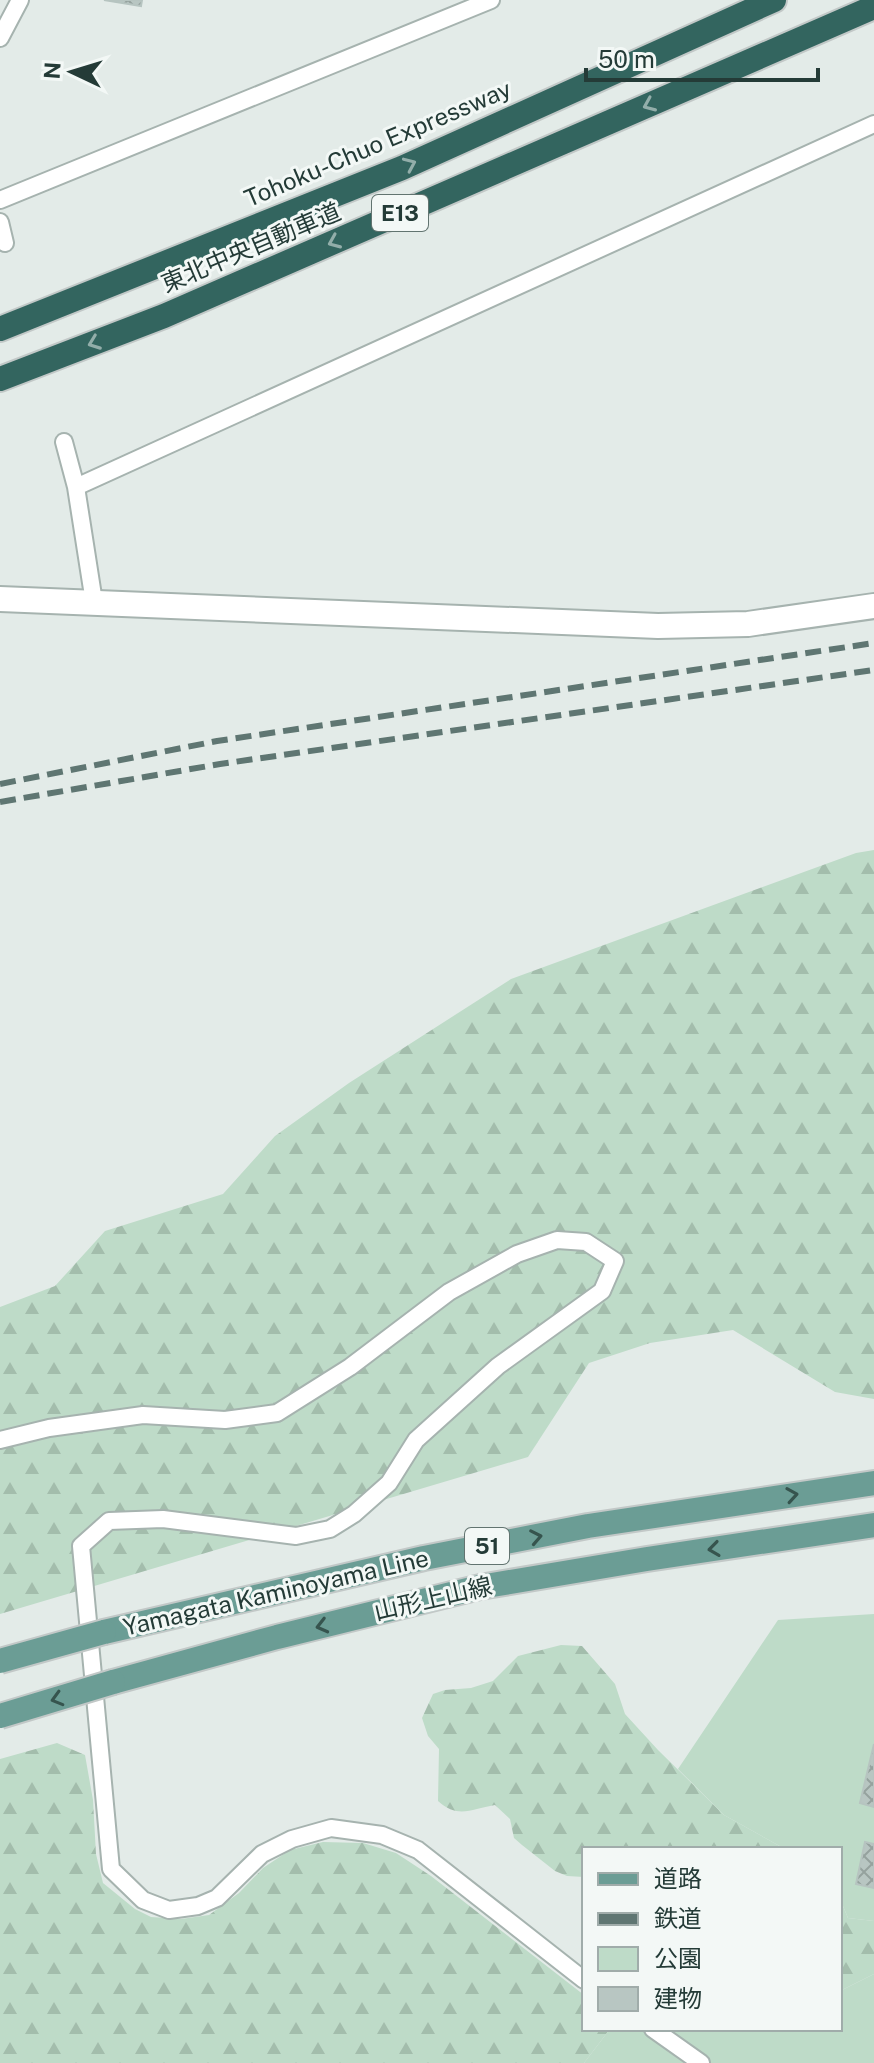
<svg xmlns="http://www.w3.org/2000/svg" width="874" height="2063" font-family="'Public Sans','Noto Sans JP',sans-serif">
	<defs>
		<pattern id="forest-firs" width="22" height="20" patternUnits="userSpaceOnUse" patternTransform="scale(2)"><rect width="22" height="20" fill="#bedbc8"/><path d="M5 1l3.5 6h-7zM16 11l3.5 6h-7z" fill="#a3bdac"/></pattern>
		<pattern id="building-cross-hatch" width="8" height="8" patternUnits="userSpaceOnUse" patternTransform="scale(2)"><rect width="8" height="8" fill="#b8c6c2"/><path d="M0 0l8 8M0 8l8-8" fill="none" stroke="#95a29e"/></pattern>
	</defs>
	<rect width="100%" height="100%" fill="#e3ebe8"/>
	<!-- forest -->
	<path fill="url(#forest-firs)" d="M874 850V1399L835 1392 733 1330 650 1343 589 1363 528 1457 0 1614V1307L55 1286 105 1231 223 1194 275 1136 349 1083 511 979 856 853Z
		M561 1645 582 1646 615 1684 625 1714 658 1750 724 1815 785 1849H584V1877L567 1876 555 1871 522 1845 514 1838 510 1819 495 1805C471 1809 458 1819 438 1801L439 1749 428 1736 422 1718 433 1694 445 1690 471 1688 493 1681 518 1656Z
		M57 1743 85 1755 93 1800 96 1854 103 1883 135 1909 151 1917 181 1919 209 1915 239 1893 263 1868 290 1850 323 1842 363 1843 396 1853 431 1876 584 1995V2029H610L584 2063H0V1759Z
		M840 1899 848 1918 874 1921V1974L840 1991Z"/>
	<!-- green -->
	<path fill="#bedbc8" d="M874 1614V1921L848 1918 840 1899V1849H785L724 1815 678 1769 778 1620Z
		M874 1974V2063H584L610 2029H840V1991Z"/>
	<!-- building -->
	<path fill="url(#building-cross-hatch)" stroke="#b6c4c0" stroke-width="2" d="M104 0H142L141 6Z
		M874 1744V1807L860 1803Z
		M865 1842 874 1844V1888L856 1884Z"/>
	<g fill="none" stroke-linecap="round" stroke-linejoin="round">
		<defs>
			<path id="service" d="M0 38 20 0
				M0 200 491 0
				M0 222 5 243
				M64 442 76 487 94 602
				M76 487 874 124
				M0 1440 49 1428 143 1415 225 1420 277 1413 350 1367 449 1292 517 1254 557 1240 586 1242 615 1261 602 1291 498 1366 416 1440 389 1483 354 1514 330 1529 296 1536 163 1519 109 1521 81 1546 111 1869 143 1900 169 1910 198 1906 217 1898 262 1854 292 1839 331 1828 382 1835 418 1850 584 1980
				M653 2029 701 2063"/>
			<path id="tertiary" d="M0 599 658 626 748 624 874 606"/>
			<path id="primary" d="M104 1632 424 1558 588 1526 874 1483
				M113 1682 277 1637 480 1587 647 1559 874 1525"/>
			<path id="motorway" d="M0 329 402 168 774 0
				M0 379 164 316 874 7"/>
		</defs>
		<!-- service casing -->
		<use href="#service" stroke="#a6b3af" stroke-width="20"/>
		<!-- tertiary casing -->
		<use href="#tertiary" stroke="#a6b3af" stroke-width="28"/>
		<!-- primary casing -->
		<use href="#primary" stroke="#c2c8c7" stroke-width="28"/>
		<!-- motorway casing -->
		<use href="#motorway" stroke="#c2c8c7" stroke-width="28"/>
		<!-- service -->
		<use href="#service" stroke="#fff" stroke-width="16"/>
		<!-- tertiary -->
		<use href="#tertiary" stroke="#fff" stroke-width="24"/>
		<!-- primary -->
		<use href="#primary" stroke="#6b9d95" stroke-width="24"/>
		<!-- motorway -->
		<use href="#motorway" stroke="#33655f" stroke-width="24"/>
		<!-- rail -->
		<path stroke="#5f7672" stroke-width="6" stroke-dasharray="16 8" stroke-linecap="butt" d="M0 784 217 741 874 643
			M0 802 220 764 874 670"/>
		<defs>
			<path id="primary-bridge" d="M0 1661 104 1632
				M0 1716 113 1682"/>
		</defs>
		<!-- primary-bridge casing -->
		<use href="#primary-bridge" stroke="#c2c8c7" stroke-width="28" stroke-linecap="butt"/>
		<!-- primary-bridge -->
		<use href="#primary-bridge" stroke="#6b9d95" stroke-width="24"/>
	</g>
	<!-- one-way arrows -->
	<defs><path id="oneway-chevron" d="M-2-3.5L2.5 0L-2 3.5" fill="none" stroke-width="1.6" stroke-linecap="round" stroke-linejoin="round" transform="scale(2)"/></defs>
	<g stroke="#93aeaa">
		<use href="#oneway-chevron" transform="translate(649 105) rotate(157)"/>
		<use href="#oneway-chevron" transform="translate(410 164) rotate(-24)"/>
		<use href="#oneway-chevron" transform="translate(334 242) rotate(157)"/>
		<use href="#oneway-chevron" transform="translate(94 343) rotate(159)"/>
	</g>
	<g stroke="#36544e">
		<use href="#oneway-chevron" transform="translate(792 1495) rotate(-9)"/>
		<use href="#oneway-chevron" transform="translate(536 1537) rotate(-11)"/>
		<use href="#oneway-chevron" transform="translate(714 1549) rotate(172)"/>
		<use href="#oneway-chevron" transform="translate(322 1626) rotate(166)"/>
		<use href="#oneway-chevron" transform="translate(57 1699) rotate(164)"/>
	</g>
	<g text-anchor="middle" stroke-width="6" stroke-linejoin="round" paint-order="stroke">
		<!-- shield labels -->
		<g fill="#f3f8f6" stroke="#627470" stroke-width="2">
			<rect x="372" y="195" width="56" height="36" rx="6"/>
			<rect x="465" y="1528" width="44" height="36" rx="6"/>
		</g>
		<g font-size="22" font-weight="bold" fill="#243b37">
			<text x="400" y="221">E13</text>
			<text x="487" y="1554">51</text>
		</g>
		<!-- street labels -->
		<g font-size="24" fill="#243b37" stroke="#f3f8f6">
			<text transform="translate(378 144) rotate(-23)" y="8">Tohoku-Chuo Expressway</text>
			<text transform="translate(251 248) rotate(-23)" y="8">東北中央自動車道</text>
			<text transform="translate(276 1593) rotate(-13)" y="8">Yamagata Kaminoyama Line</text>
			<text transform="translate(433 1599) rotate(-13)" y="8">山形上山線</text>
		</g>
	</g>
	<!-- legend -->
	<rect x="582" y="1847" width="260" height="184" fill="#f3f8f6" stroke="#a0acaa" stroke-width="2"/>
	<rect x="598" y="1873" width="40" height="12" fill="#6b9d95" stroke="#a0acaa" stroke-width="2"/>
	<text x="654" y="1887" font-size="24" fill="#243b37">道路</text>
	<rect x="598" y="1913" width="40" height="12" fill="#5f7672" stroke="#a0acaa" stroke-width="2"/>
	<text x="654" y="1927" font-size="24" fill="#243b37">鉄道</text>
	<rect x="598" y="1947" width="40" height="24" fill="#bedbc8" stroke="#a0acaa" stroke-width="2"/>
	<text x="654" y="1967" font-size="24" fill="#243b37">公園</text>
	<rect x="598" y="1987" width="40" height="24" fill="#b8c6c2" stroke="#a0acaa" stroke-width="2"/>
	<text x="654" y="2007" font-size="24" fill="#243b37">建物</text>
	<!-- north arrow -->
	<g transform="translate(72 72) rotate(274)" stroke="#f3f8f6" stroke-width="6" paint-order="stroke">
	<path d="M0-6L14 30L0 20L-14 30Z" fill="#243b37"/>
	<text y="-12" font-size="22" font-weight="bold" text-anchor="middle" fill="#243b37">N</text>
	</g>
	<!-- scale -->
	<path d="M586 68v12h232v-12" fill="none" stroke="#243b37" stroke-width="4"/>
	<text x="598" y="68" font-size="24" fill="#243b37" stroke="#f3f8f6" stroke-width="6" paint-order="stroke">50 m</text>
</svg>
